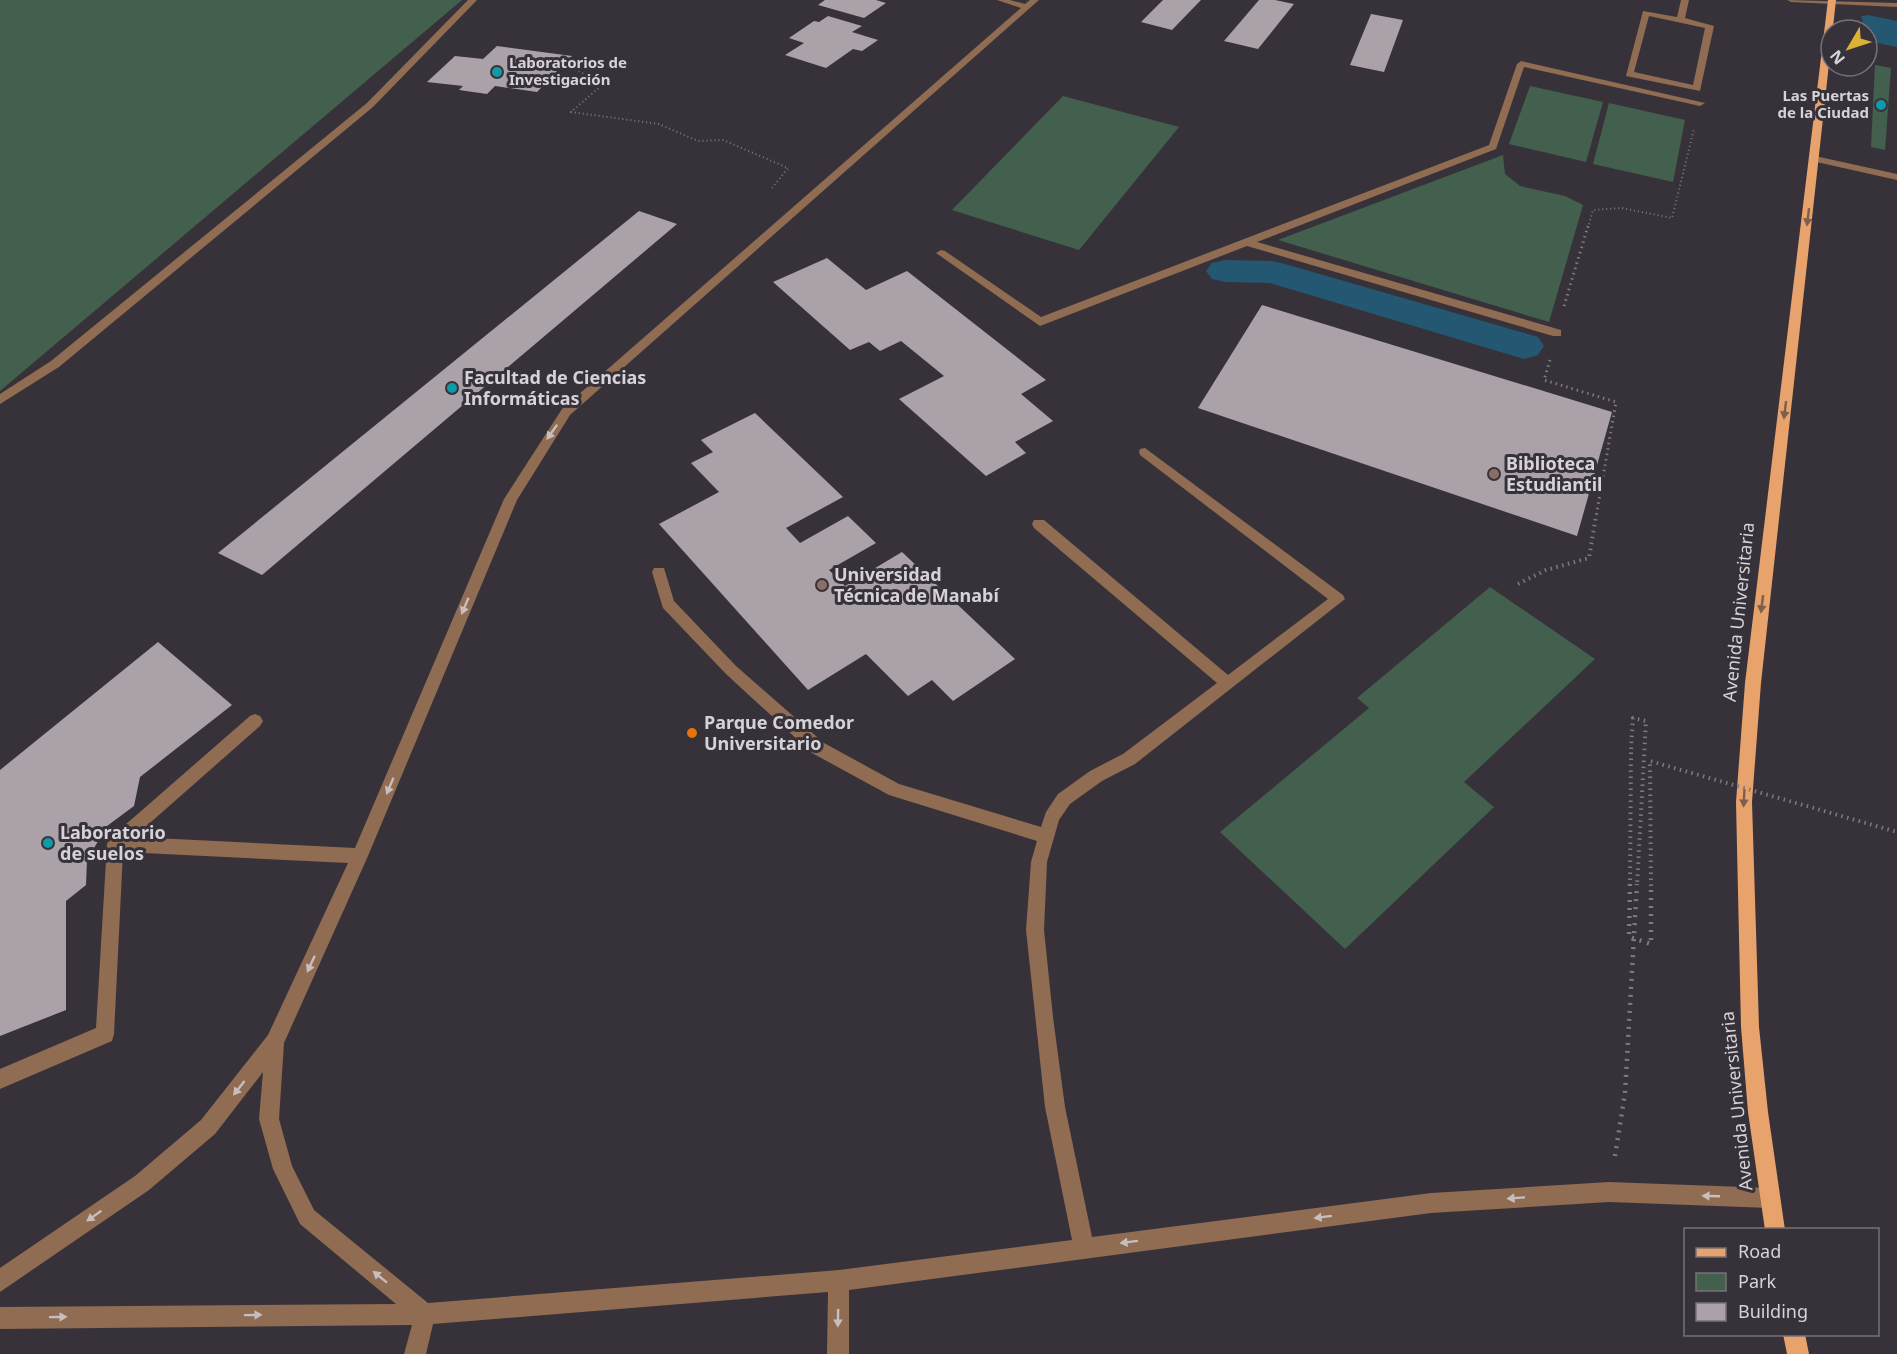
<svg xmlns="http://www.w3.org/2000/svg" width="1897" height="1354" font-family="'Noto Sans',sans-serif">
	<rect width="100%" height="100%" fill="#37323a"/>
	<!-- green -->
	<path fill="#42604d" d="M0 0H462L0 391Z
		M1875 65 1891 68 1885 150 1871 147Z
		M1530 86 1603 102 1586 162 1509 144Z
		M1063 96 1179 127 1079 250 952 210Z
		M1609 103 1685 120 1673 182 1593 164Z
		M1503 155 1505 174 1520 186 1565 196 1583 205 1549 322 1278 240Z
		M1490 587 1595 659 1464 782 1494 807 1345 949 1220 832 1369 708 1357 698Z"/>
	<!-- water -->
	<path fill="#245771" d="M1868 15 1897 21V47L1868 41 1861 16Z"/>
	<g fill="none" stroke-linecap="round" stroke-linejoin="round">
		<!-- canal -->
		<path fill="#245771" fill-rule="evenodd" d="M1225 260 1272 261 1285 264 1538 337 1544 346 1538 355 1524 359 1270 283 1225 282 1212 279 1206 271 1212 263Z"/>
	</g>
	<!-- building -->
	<path fill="#aba1a9" d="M825 0H876L886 3 864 18 818 5Z
		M1163 0H1201L1172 30 1141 22Z
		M1259 0H1275L1294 4 1258 49 1224 41Z
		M1371 14 1403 20 1384 72 1350 65Z
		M828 16 862 26 852 32 878 40 862 51 853 49 826 68 785 55 804 43 789 38 814 21 819 22Z
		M497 46 572 56 537 92 495 86 487 94 459 90 463 86 427 82 455 56 483 59Z
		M639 211 677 224 262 575 218 553Z
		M827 258 866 290 907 271 1046 380 1021 394 1053 421 1015 442 1026 453 986 476 899 399 944 376 901 341 880 351 869 342 850 350 773 282Z
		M1262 305 1612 412 1577 536 1198 408Z
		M755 413 843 497 786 528 800 543 848 516 876 543 829 570 845 586 902 552 1015 659 953 701 932 680 908 696 866 654 808 690 659 524 719 492 691 463 713 452 701 440Z
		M158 642 232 705 140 777 134 806 107 826 87 860 86 885 66 901V1010L0 1036V770Z"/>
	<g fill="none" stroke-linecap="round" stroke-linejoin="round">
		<!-- path-far3 -->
		<path stroke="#7e7a80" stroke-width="2" stroke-dasharray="1 3" stroke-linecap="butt" d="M565 63 602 85 571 112 659 124 698 141 723 140 788 168 772 188
			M1588 228 1593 210 1622 208 1672 218 1694 129"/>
		<!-- path-far2 -->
		<path stroke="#7e7a80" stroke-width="3" stroke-dasharray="1.5 4" stroke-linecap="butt" d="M1564 306 1588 226
			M1550 360 1544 380 1616 402 1596 517"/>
		<!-- path-far1 -->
		<path stroke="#7e7a80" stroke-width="4" stroke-dasharray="1.5 4.5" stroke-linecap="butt" d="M1518 584 1546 570 1589 558 1596 516
			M1631 749 1633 718 1646 721 1637 886"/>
		<!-- path -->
		<path stroke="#7e7a80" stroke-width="4.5" stroke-dasharray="2 6" stroke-linecap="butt" d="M1615 1156 1625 1093 1637 884"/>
		<!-- minor -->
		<path fill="#8f6c52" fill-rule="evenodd" d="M468 0H477L373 107 59 367 0 404V394L51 361 367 103Z
			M997 0H1010L1025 4 1030 0H1039L570 415 517 500 368 856 284 1043 279 1119 292 1166 314 1210 428 1303 839 1270 1072 1240 1045 1107 1026 930 1031 862 1037 841 889 795 812 753 726 674 663 608 652 572 654 568H664L674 601 736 666 824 743 899 784 1041 827 1046 812 1058 794 1090 771 1123 754 1217 683 1034 528 1032 524 1034 520H1044L1228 675 1328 599 1140 455 1139 452 1140 449 1145 448 1343 595 1345 599 1135 764 1102 781 1070 804 1059 820 1047 862 1044 930 1053 1017 1065 1107 1092 1237 1431 1193 1609 1182 1770 1188 1777 1191 1780 1198 1777 1205 1770 1208 1609 1202 1431 1213 849 1290V1354H827L828 1292 433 1324 426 1354H404L412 1325 0 1329V1307L396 1304 300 1224 273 1169 259 1119 263 1072 215 1134 149 1190 0 1292V1268L135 1176 201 1120 268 1035 348 863 123 852 114 1034 112 1041 0 1089V1069L96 1028 107 844 109 839 250 716 255 714 260 716 263 721 260 726 134 837 355 848 504 499 562 409 1021 8Z
			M1681 0H1689L1685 18 1714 26 1700 91 1626 76 1643 11 1677 17ZM1649 16 1705 28 1693 85 1634 72Z
			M1787 0 1897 3V7L1791 2Z
			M1521 61 1705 103 1700 106 1524 67 1496 149 1257 242 1561 330V336H1553L1247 246 1040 326 936 253 941 250 945 251 1041 317 1489 145 1517 64Z
			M1815 156 1897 174V180L1812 161V157Z"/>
		<!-- major -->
		<path fill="#e8a26b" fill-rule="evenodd" d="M1828 0H1836L1761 683 1752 802 1759 1027 1768 1112 1785 1230H1765L1748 1112 1741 1027 1736 802 1745 683Z
			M1783 1334H1805L1809 1354H1787Z"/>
		<!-- path-bridge-far1 -->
		<path stroke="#7e7a80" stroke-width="4" stroke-dasharray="1.5 4.5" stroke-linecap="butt" d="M1630 886 1631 749
			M1651 886 1650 761 1897 832"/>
		<!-- path-bridge -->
		<path stroke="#7e7a80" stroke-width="4.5" stroke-dasharray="2 6" stroke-linecap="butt" d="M1630 884 1629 937 1651 944V884"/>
	</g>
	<!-- one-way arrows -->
	<defs><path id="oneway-solid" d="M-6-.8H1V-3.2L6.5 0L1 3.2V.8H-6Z" transform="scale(1.5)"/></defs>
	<g fill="#7e5f4e">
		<use href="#oneway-solid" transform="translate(1808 217) rotate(97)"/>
		<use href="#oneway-solid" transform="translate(1785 410) rotate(97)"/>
		<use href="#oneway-solid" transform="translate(1762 604) rotate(97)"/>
		<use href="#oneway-solid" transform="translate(1744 798) rotate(93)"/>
	</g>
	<g fill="#c8bebd">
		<use href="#oneway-solid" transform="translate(552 432) rotate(125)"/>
		<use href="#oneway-solid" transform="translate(465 606) rotate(113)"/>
		<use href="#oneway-solid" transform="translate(390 786) rotate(113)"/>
		<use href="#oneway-solid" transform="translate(311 964) rotate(115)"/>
		<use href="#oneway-solid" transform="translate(239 1088) rotate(128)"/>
		<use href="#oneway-solid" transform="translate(1711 1196) rotate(-178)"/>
		<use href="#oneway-solid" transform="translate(1516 1198) rotate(176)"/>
		<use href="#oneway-solid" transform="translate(94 1216) rotate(145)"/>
		<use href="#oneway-solid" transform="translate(1323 1217) rotate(173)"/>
		<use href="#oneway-solid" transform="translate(1129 1242) rotate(173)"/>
		<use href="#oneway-solid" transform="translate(380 1277) rotate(-141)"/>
		<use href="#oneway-solid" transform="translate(253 1315) rotate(-1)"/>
		<use href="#oneway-solid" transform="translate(58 1317) rotate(-1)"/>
		<use href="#oneway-solid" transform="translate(838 1318) rotate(91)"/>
	</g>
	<!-- markers -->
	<g fill="#0f9aa8" stroke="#37323a" stroke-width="2">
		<circle cx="497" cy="72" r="6"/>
		<circle cx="1881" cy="105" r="6"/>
		<circle cx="452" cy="388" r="6"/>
		<circle cx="48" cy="843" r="6"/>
	</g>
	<g fill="#8d6e63" stroke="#37323a" stroke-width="2">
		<circle cx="1494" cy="474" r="6"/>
		<circle cx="822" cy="585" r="6"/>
	</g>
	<circle fill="#e8710a" stroke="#37323a" stroke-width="2" cx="692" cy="733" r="6"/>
	<g text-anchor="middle" stroke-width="6" stroke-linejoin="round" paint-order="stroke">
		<!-- far-poi labels -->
		<g font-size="15" font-weight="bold" fill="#d6d3d8" stroke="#37323a" text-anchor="start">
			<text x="509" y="68">Laboratorios de<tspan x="509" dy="17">Investigación</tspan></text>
			<text x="1869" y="101" text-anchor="end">Las Puertas<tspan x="1869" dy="17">de la Ciudad</tspan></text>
		</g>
		<!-- poi labels -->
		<g font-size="18" font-weight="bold" fill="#d6d3d8" stroke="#37323a" text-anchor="start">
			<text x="464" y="384">Facultad de Ciencias<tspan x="464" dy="21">Informáticas</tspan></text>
			<text x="1506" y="470">Biblioteca<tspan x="1506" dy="21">Estudiantil</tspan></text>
			<text x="834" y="581">Universidad<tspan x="834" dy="21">Técnica de Manabí</tspan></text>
			<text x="704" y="729">Parque Comedor<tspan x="704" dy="21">Universitario</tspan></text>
			<text x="60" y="839">Laboratorio<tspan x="60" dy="21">de suelos</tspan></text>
		</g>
		<!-- street labels -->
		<g font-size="18" fill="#d6d3d8" stroke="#37323a">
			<text transform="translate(1739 612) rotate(-84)" y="6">Avenida Universitaria</text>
			<text transform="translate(1737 1101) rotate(-96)" y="6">Avenida Universitaria</text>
		</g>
	</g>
	<!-- legend -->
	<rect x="1684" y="1228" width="195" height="108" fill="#37323a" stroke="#777279" stroke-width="1.5"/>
	<rect x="1696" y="1248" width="30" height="9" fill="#e8a26b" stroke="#777279" stroke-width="1.5"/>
	<text x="1738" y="1258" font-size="18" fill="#d6d3d8">Road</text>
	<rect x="1696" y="1273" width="30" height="18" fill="#42604d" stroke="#777279" stroke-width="1.5"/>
	<text x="1738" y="1288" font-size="18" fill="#d6d3d8">Park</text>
	<rect x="1696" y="1303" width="30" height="18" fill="#aba1a9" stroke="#777279" stroke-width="1.5"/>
	<text x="1738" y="1318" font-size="18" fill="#d6d3d8">Building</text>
	<!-- north arrow -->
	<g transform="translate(1849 48) rotate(231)"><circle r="28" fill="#37323a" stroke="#777279" stroke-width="1.5"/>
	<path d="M0-4.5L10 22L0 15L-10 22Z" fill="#ddb133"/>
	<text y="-9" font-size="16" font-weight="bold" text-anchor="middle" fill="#d6d3d8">N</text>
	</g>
</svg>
